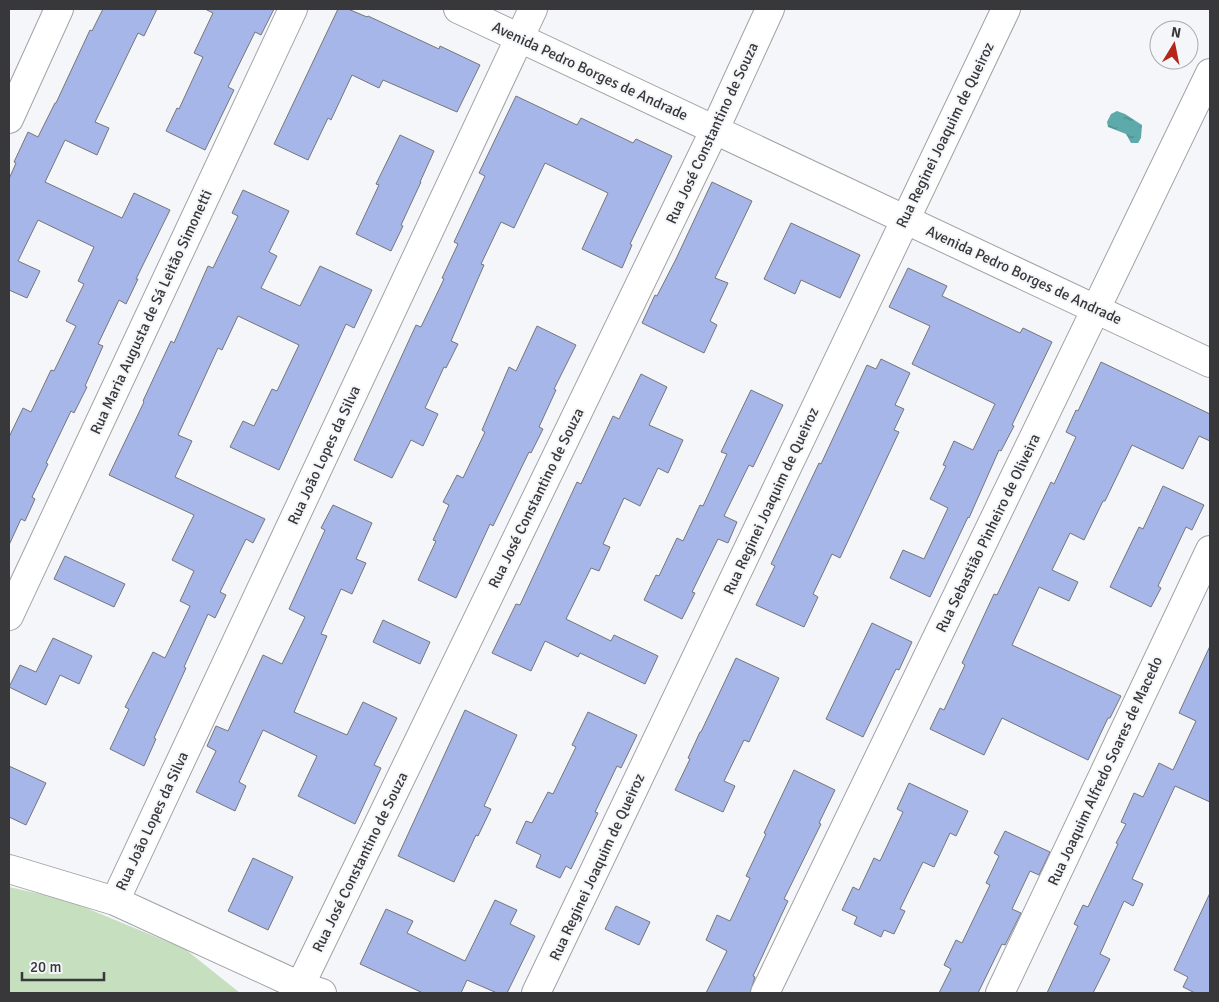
<svg xmlns="http://www.w3.org/2000/svg" width="1219" height="1002" font-family="Signika,sans-serif">
	<defs>
		<pattern id="water-ripples" width="26" height="14" patternUnits="userSpaceOnUse" patternTransform="scale(1.25)"><rect width="26" height="14" fill="#5ea9aa"/><path d="M2 4q2-2 4 0t4 0M15 11q2-2 4 0t4 0" fill="none" stroke="#4f8b8b"/></pattern>
	</defs>
	<rect width="100%" height="100%" fill="#f5f6f9"/>
	<!-- grass -->
	<path fill="#c5dfbf" d="M9 887 67 900 185 949 240 993H9Z"/>
	<!-- water -->
	<path fill="url(#water-ripples)" d="M1117 111 1125 114 1142 125 1141 138 1138 143H1131L1126 134 1108 127 1107 122 1111 114Z"/>
	<!-- building -->
	<path fill="#a7b6e9" stroke="#757679" d="M103 9H157L144 36 138 33 95 122 109 128 97 155 65 140 45 182 122 218 134 193 170 210 136 279H138L126 304 119 300 98 344 103 346 85 386 87 387 74 413 71 411 46 463 48 464 32 497 35 499 25 521 21 519 9 545V437L23 408 31 412 51 370 54 371 76 326 66 321 84 284 78 281 94 247 38 220 18 261 40 271 27 298 9 290V179L16 163 14 162 28 132 38 137 55 103H56L90 30 92 31Z
		M205 9H274L261 35 255 32 228 87 234 90 205 150 166 131 177 108 179 109 203 57 194 53 213 13Z
		M338 9H348L367 17 368 16 439 49 440 46 480 65 457 112 383 80 379 88 352 75 331 120 328 118 308 160 274 144Z
		M516 96 577 125 581 118 633 143 636 139 672 156 630 244 632 245 622 268 582 249 608 193 545 163 514 228 501 222 481 264 484 265 451 341 458 344 446 368 444 367 425 408 438 414 423 446 411 440 392 478 354 460 416 325 421 327 444 279 442 278 458 244 454 242 485 176 479 173Z
		M400 135 434 151 420 182H421L401 225 403 226 391 251 356 234 379 185 376 184Z
		M712 182 752 201 715 278 728 283 710 321 717 325 704 353 642 323 655 295 657 296 676 259Z
		M243 190 289 211 269 252 277 256 261 288 300 306 320 266 372 290 354 328 346 324 279 470 230 447 243 421 254 426 272 389 277 391 299 345 238 316 222 350 218 348 178 435 192 441 175 477 265 519 253 543 246 539 220 592 226 595 215 618 208 614 184 667 186 668 154 738 156 739 144 766 110 749 129 709 125 707 153 652 165 658 190 606 180 601 194 571 172 560 194 515 109 475 144 402 143 401 156 373 171 341 174 343 208 266 213 268 238 216 232 213Z
		M791 223 860 255 840 298 801 280 795 294 764 279Z
		M908 268 947 286 942 296 1020 333 1023 328 1052 342 1012 425 1014 426 1001 451 999 450 969 518 968 517 930 597 890 578 903 550 924 559 948 508 930 499 946 466 943 465 954 441 973 450 995 404 912 364 930 326 889 307Z
		M537 326 576 345 554 389 556 390 539 427 543 429 531 453 529 452 493 526 490 524 456 598 418 580 436 541 433 540 449 505 443 502 457 475 463 478 485 432 482 430 509 367 516 371Z
		M881 359 910 373 895 405 904 409 894 430 899 432 840 558 832 554 813 594 818 597 804 627 756 605 775 566 771 564 819 463 821 464 867 365 876 369Z
		M1101 362 1210 414V441L1199 436 1183 469 1132 445 1105 501H1103L1084 540 1070 533 1052 570 1078 582 1069 601 1039 587 1012 645 1121 696 1110 718H1108L1088 760 1002 718 984 755 930 729 940 708 944 710 965 665 962 663 994 594 997 595 1051 482 1054 484 1076 437 1066 432 1076 410 1078 411Z
		M641 374 667 387 649 425 683 440 668 473 658 468 640 506 624 498 603 544 610 547 599 571 591 568 566 619 611 641 614 635 658 656 645 684 580 653 578 657 545 641 531 671 492 653 516 604 520 605 577 482 581 484 613 416 619 419Z
		M751 390 783 405 753 467 749 465 724 516 737 522 728 543 718 539 692 592 695 593 682 619 644 600 656 575 659 576 677 538 683 541 700 505 703 506 727 454 721 452Z
		M1163 486 1204 505 1192 530 1186 527 1158 586 1161 588 1151 607 1110 587 1139 527 1143 529Z
		M333 505 372 523 356 559 366 563 352 594 341 589 321 634 327 636 294 712 347 735 363 702 397 718 374 765 381 768 355 824 298 796 317 756 263 730 239 782 246 786 235 811 196 792 216 751 207 746 216 726 228 731 263 655 282 664 305 617 289 609 325 530 321 528Z
		M65 556 125 584 114 607 54 579Z
		M383 620 430 642 420 664 373 642Z
		M872 623 912 642 899 670 896 669 863 737 826 719Z
		M53 638 92 656 79 684 60 675 46 705 9 687 20 665 36 672Z
		M1210 646V802L1175 786 1132 879 1143 884 1133 906 1124 901 1100 954 1110 959 1093 993H1047L1078 926 1074 924 1083 905 1088 907 1118 844 1116 843 1126 824 1121 822 1134 793 1143 797 1159 763 1173 770 1196 721 1179 713Z
		M736 658 779 678 749 742 744 740 724 781 735 786 723 812 675 790 690 759 688 758 700 732H701Z
		M465 710 517 735 484 806 491 809 478 836 476 835 454 882 398 856Z
		M588 712 637 735 621 768 617 766 595 812 598 813 571 869 566 866 560 878 536 867 541 855 516 843 526 821 532 823 548 792 553 794 576 747 572 745Z
		M9 766 46 783 26 825 9 817Z
		M794 770 835 790 819 823 821 824 784 899 788 901 753 976 755 977 750 993H706L727 951 706 940 717 915 730 921 750 878 746 876 766 834 764 833Z
		M909 783 968 811 956 836 950 833 934 867 923 862 900 909 905 911 894 934 884 930 881 937 854 924 857 917 842 910 853 887 859 890 874 858 880 861 903 812 897 809Z
		M1005 831 1050 852 1039 875 1030 871 1012 909 1021 913 1005 945 1002 944 978 993H939L951 969 944 965 956 940 962 943 990 885 986 883 999 856 994 853Z
		M253 858 293 877 268 930 228 911Z
		M1210 893V993H1195L1183 987 1188 977 1174 970Z
		M495 900 517 910 510 924 535 936 507 993H497L467 980 461 993H423L360 964 386 909 413 921 407 933 465 961Z
		M616 906 650 922 639 945 605 929Z"/>
	<g fill="none" stroke-linecap="round" stroke-linejoin="round">
		<defs>
			<path id="minor" d="M458 9 1210 363
				M9 119 59 9
				M9 616 293 9
				M9 869 115 901 300 986 322 993
				M115 901 533 9
				M302 993 300 986 715 129 770 9
				M536 993 1006 9
				M765 993 1210 73
				M1000 993 1210 550"/>
		</defs>
		<!-- minor casing -->
		<use href="#minor" stroke="#a1a2a5" stroke-width="30"/>
		<!-- minor -->
		<use href="#minor" stroke="#fff" stroke-width="28"/>
	</g>
	<g text-anchor="middle" stroke-width="4" stroke-linejoin="round" paint-order="stroke">
		<!-- street labels -->
		<g font-size="15" fill="#38383a" stroke="#f5f6f9">
			<text transform="translate(590 71) rotate(25)" y="5">Avenida Pedro Borges de Andrade</text>
			<text transform="translate(712 133) rotate(-65)" y="5">Rua José Constantino de Souza</text>
			<text transform="translate(945 135) rotate(-64)" y="5">Rua Reginei Joaquim de Queiroz</text>
			<text transform="translate(1024 275) rotate(25)" y="5">Avenida Pedro Borges de Andrade</text>
			<text transform="translate(151 312) rotate(-65)" y="5">Rua Maria Augusta de Sá Leitão Simonetti</text>
			<text transform="translate(324 455) rotate(-65)" y="5">Rua João Lopes da Silva</text>
			<text transform="translate(536 498) rotate(-64)" y="5">Rua José Constantino de Souza</text>
			<text transform="translate(771 501) rotate(-65)" y="5">Rua Reginei Joaquim de Queiroz</text>
			<text transform="translate(988 533) rotate(-64)" y="5">Rua Sebastião Pinheiro de Oliveira</text>
			<text transform="translate(1105 771) rotate(-65)" y="5">Rua Joaquim Alfredo Soares de Macedo</text>
			<text transform="translate(152 821) rotate(-65)" y="5">Rua João Lopes da Silva</text>
			<text transform="translate(360 862) rotate(-64)" y="5">Rua José Constantino de Souza</text>
			<text transform="translate(597 867) rotate(-65)" y="5">Rua Reginei Joaquim de Queiroz</text>
		</g>
	</g>
	<!-- border -->
	<rect width="1219" height="1002" fill="none" stroke="#38383a" stroke-width="20"/>
	<!-- north arrow -->
	<g transform="translate(1174 45) rotate(10)"><circle r="24" fill="#f5f6f9" stroke="#a9aaad"/>
	<path d="M0-4L9 19L0 12L-9 19Z" fill="#b42619"/>
	<text y="-8" font-size="14" font-weight="bold" text-anchor="middle" fill="#38383a">N</text>
	</g>
	<!-- scale -->
	<path d="M22 972v8h82v-8" fill="none" stroke="#38383a" stroke-width="2.5"/>
	<text x="30" y="972" font-size="15" fill="#38383a" stroke="#f5f6f9" stroke-width="4" paint-order="stroke">20 m</text>
</svg>
